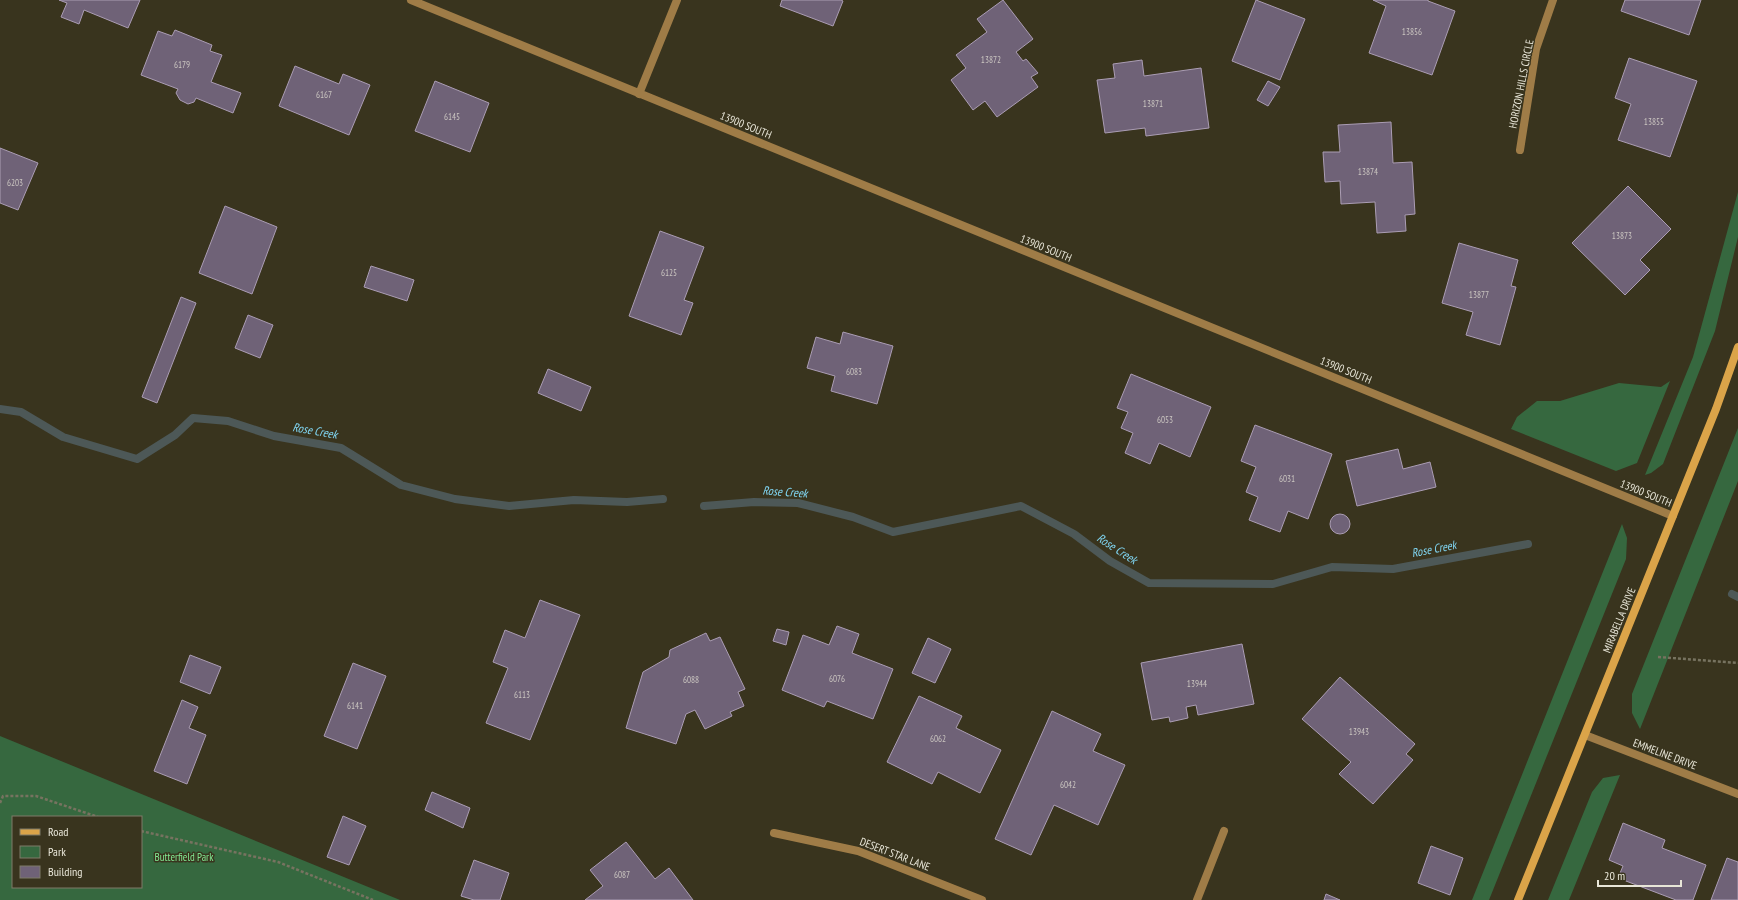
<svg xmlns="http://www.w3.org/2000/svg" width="1738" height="900" font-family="'PT Sans Narrow',sans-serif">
	<rect width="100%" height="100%" fill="#39341e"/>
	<!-- green -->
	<path fill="#36683f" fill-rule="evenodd" d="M1738 192V237L1715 331 1663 464 1651 473 1645 475 1693 357Z
		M1670 381 1637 463 1616 471 1511 429 1517 417 1537 401H1560L1619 383 1661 387Z
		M1738 428V481L1640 729 1632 713V694Z
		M1622 524 1627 538 1626 559 1489 900H1472Z
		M0 736 400 900H0ZM13 817H141V887H13Z
		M1620 775 1569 900H1548L1592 792 1603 778Z"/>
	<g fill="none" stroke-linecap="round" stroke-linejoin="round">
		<!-- stream -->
		<path stroke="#4d5857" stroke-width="8" d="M0 409 21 412 63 437 137 459 175 435 193 418 228 421 274 436 341 448 401 485 455 499 509 506 574 500 627 502 663 499
			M704 506 754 502 798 503 853 517 893 532 1021 506 1074 534 1110 561 1149 583 1273 584 1332 567 1393 569 1528 544
			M1732 594 1738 597"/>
	</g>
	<!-- building -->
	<path fill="#6f6277" stroke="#ab9db4" d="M59 0H140L128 28 84 10 79 24 61 17 67 3Z
		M782 0H841L843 1 833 26 780 6Z
		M1003 0 1033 39 1016 52 1023 61 1026 59 1038 73 1031 77 1038 87 997 117 985 101 973 110 951 80 966 68 956 55 987 32 977 19Z
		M1256 0 1305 19 1280 80 1232 61Z
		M1373 0H1428V1L1455 11 1432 75 1369 53 1386 6Z
		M1625 0H1701L1689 35 1621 11Z
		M175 30 212 45 210 51 222 55 211 82 241 93 233 113 196 98 194 102 188 104 180 100 176 93 178 89 141 75 158 31 172 36Z
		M1629 58 1697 81 1670 157 1618 140 1631 104 1615 98Z
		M1142 60 1144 76 1201 68 1209 128 1146 136 1145 128 1105 133 1097 80 1115 78 1113 64Z
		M295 66 339 84 343 74 370 85 349 135 279 106Z
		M435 81 489 103 470 152 415 131Z
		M1268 81 1280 87 1268 106 1257 100Z
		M1391 122 1393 163 1412 162 1415 214 1405 215 1406 231 1377 233 1375 202 1341 204 1340 181 1325 182 1323 152H1340L1338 125Z
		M0 148 38 163 18 210 0 203Z
		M1628 186 1671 229 1640 260 1650 270 1625 295 1572 243Z
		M225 206 277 227 252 294 199 273Z
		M660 231 704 247 684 300 693 303 681 335 629 316Z
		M1459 243 1518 260 1511 286 1516 287 1500 345 1466 335 1473 312 1442 303Z
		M371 266 414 280 407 301 364 287Z
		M181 297 196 303 157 403 142 397Z
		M248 315 273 325 260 358 235 348Z
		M843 332 893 346 877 404 831 391 835 376 807 368 816 337 840 344Z
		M548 369 591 387 581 411 538 393Z
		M1131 374 1211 407 1190 457 1159 443 1150 464 1125 453 1133 433 1121 428 1128 412 1117 408Z
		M1255 425 1332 454 1308 519 1288 511 1280 532 1249 520 1258 497 1246 492 1256 467 1241 461Z
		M1398 449 1403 469 1430 462 1436 487 1357 506 1346 461Z
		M1330 524a10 10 0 1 1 20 0a10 10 0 1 1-20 0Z
		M540 600 580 615 530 740 486 723 508 668 493 662 505 630 525 638Z
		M837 626 859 634 852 653 893 669 873 719 827 701 824 707 782 690 803 635 829 645Z
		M777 629 789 632 786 645 773 641Z
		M706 633 710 641 720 637 745 689 738 692 744 706 730 712 732 716 705 729 695 710 686 714 676 744 626 728 643 672 669 657 670 650Z
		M928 638 951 649 935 683 912 673Z
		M1242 644 1254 704 1198 715 1196 705 1186 707 1188 718 1170 722 1169 717 1152 720 1141 663Z
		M190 655 221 667 210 694 180 682Z
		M353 663 386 676 357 749 324 736Z
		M1340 677 1415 744 1406 754 1413 760 1373 804 1339 774 1351 762 1302 719Z
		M919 696 962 716 956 728 1001 750 980 793 938 772 932 784 887 762Z
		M182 700 198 707 189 728 206 735 187 784 154 771Z
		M1052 711 1101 734 1093 751 1125 765 1098 825 1054 805 1031 855 995 839Z
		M432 792 470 808 463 828 425 810Z
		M343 816 366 826 349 865 327 857Z
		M1623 823 1665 840 1662 848 1706 865 1693 900H1676L1618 878 1623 866 1609 860Z
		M626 842 655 879 669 868 693 900H585L603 886 590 870Z
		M1431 846 1463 858 1450 895 1418 883Z
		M1727 858 1738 862V900H1711Z
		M474 860 509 873 500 900H474L461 896Z
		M1326 894 1340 900H1324Z"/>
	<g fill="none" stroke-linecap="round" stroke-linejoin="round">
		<!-- path -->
		<path stroke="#777360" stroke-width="2.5" stroke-dasharray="3 2" stroke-linecap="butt" d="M1658 657 1738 663
			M0 803 3 796H36L98 817
			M141 831 278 862 373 900"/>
		<!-- street -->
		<path stroke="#9f7c47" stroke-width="8" d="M411 0 1673 516
			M639 94 677 0
			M1520 150 1536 49 1553 0
			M1585 735 1738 794
			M774 833 858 851 982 900
			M1197 900 1224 831"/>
		<!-- secondary -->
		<path stroke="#dba449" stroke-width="8" d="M1518 900 1716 409 1738 347"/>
	</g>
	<g text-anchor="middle" stroke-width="3" stroke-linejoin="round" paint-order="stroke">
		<!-- number labels -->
		<g font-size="9" fill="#cac5c0">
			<text x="1412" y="35">13856</text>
			<text x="991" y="63">13872</text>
			<text x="182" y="68">6179</text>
			<text x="324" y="98">6167</text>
			<text x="1153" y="107">13871</text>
			<text x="452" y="120">6145</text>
			<text x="1654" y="125">13855</text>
			<text x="1368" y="175">13874</text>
			<text x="15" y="186">6203</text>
			<text x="1622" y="239">13873</text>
			<text x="669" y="276">6125</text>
			<text x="1479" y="298">13877</text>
			<text x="854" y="375">6083</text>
			<text x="1165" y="423">6053</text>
			<text x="1287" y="482">6031</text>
			<text x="837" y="682">6076</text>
			<text x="691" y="683">6088</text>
			<text x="1197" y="687">13944</text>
			<text x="522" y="698">6113</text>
			<text x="355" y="709">6141</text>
			<text x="1359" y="735">13943</text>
			<text x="938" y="742">6062</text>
			<text x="1068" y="788">6042</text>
			<text x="622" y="878">6087</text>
		</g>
		<!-- street labels -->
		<g font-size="11" fill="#e8e6d8" stroke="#39341e">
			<text transform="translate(1521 84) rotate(-79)" y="4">HORIZON HILLS CIRCLE</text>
			<text transform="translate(746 125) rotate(22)" y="4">13900 SOUTH</text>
			<text transform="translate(1046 248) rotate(22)" y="4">13900 SOUTH</text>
			<text transform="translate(1346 370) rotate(22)" y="4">13900 SOUTH</text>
			<text transform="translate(1646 493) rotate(22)" y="4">13900 SOUTH</text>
			<text transform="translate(1619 620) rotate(-68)" y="4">MIRABELLA DRIVE</text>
			<text transform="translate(1665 754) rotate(21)" y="4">EMMELINE DRIVE</text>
			<text transform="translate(895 854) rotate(21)" y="4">DESERT STAR LANE</text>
		</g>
		<!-- park labels -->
		<g font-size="11" fill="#81e993" stroke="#39341e">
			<text x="184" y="861">Butterfield Park</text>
		</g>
		<!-- water labels -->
		<g font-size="12" font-style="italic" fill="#80d6f3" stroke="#39341e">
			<text transform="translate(315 431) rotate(10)" y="4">Rose Creek</text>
			<text transform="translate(785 492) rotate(4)" y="4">Rose Creek</text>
			<text transform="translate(1117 549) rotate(33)" y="4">Rose Creek</text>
			<text transform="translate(1434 549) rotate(-11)" y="4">Rose Creek</text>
		</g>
	</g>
	<!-- legend -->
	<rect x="12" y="816" width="130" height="72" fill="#39341e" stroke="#7f7b68"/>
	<rect x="20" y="829" width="20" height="6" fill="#dba449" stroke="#7f7b68"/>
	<text x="48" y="836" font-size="12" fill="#e8e6d8">Road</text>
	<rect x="20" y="846" width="20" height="12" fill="#36683f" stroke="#7f7b68"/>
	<text x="48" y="856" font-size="12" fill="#e8e6d8">Park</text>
	<rect x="20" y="866" width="20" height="12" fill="#6f6277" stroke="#7f7b68"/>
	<text x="48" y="876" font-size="12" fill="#e8e6d8">Building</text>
	<!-- scale -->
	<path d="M1598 880v6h83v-6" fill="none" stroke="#e8e6d8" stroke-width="2"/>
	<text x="1604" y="880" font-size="12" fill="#e8e6d8" stroke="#39341e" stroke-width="3" paint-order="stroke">20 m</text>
</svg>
